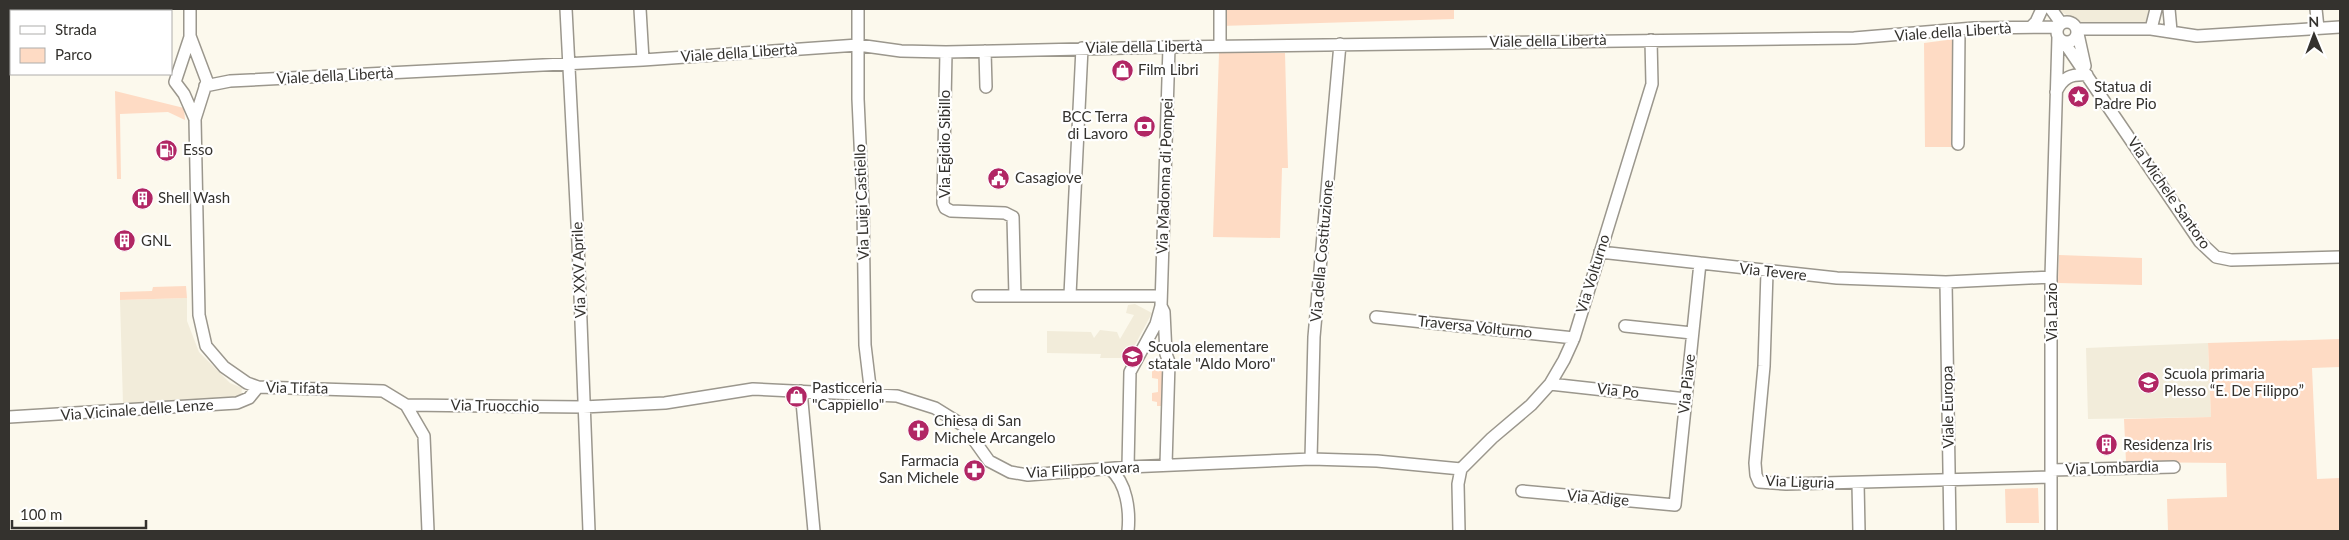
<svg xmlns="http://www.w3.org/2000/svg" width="2349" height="540" font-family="Lato,sans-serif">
	<rect width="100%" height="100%" fill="#fcf9ed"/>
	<!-- built -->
	<path fill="#f2ecda" d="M2062 9H2149L2145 24 2082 23 2059 11Z
		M187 298V321L199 352 230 383 242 388 241 397 123 404 120 300Z
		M1135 304 1152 313 1128 358H1100L1101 354 1047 353V331L1091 332 1094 338 1100 330 1117 332 1120 339 1134 315 1126 313 1128 305Z
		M2208 343 2211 417 2088 419 2086 348Z"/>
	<!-- green -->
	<path fill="#fedbc4" d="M1220 9H1454V19L1220 26Z
		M1955 39 1954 147H1925L1924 43Z
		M1219 53H1285L1288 168H1282L1280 238 1213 237Z
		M115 91 184 108 185 120 168 112 120 114 121 179H117Z
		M2059 255 2142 258V285L2058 283Z
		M186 286 187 298 120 300V292L152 291 153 287Z
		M2340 339V367L2312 368 2317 479 2340 478V531H2168L2167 499 2227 497 2226 463 2126 462 2124 419 2211 417 2208 343Z
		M1159 363 1166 364 1165 406H1157V402L1152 401V393L1158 392V379L1152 378V370L1157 368Z
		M2038 488 2039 523H2006L2005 489Z"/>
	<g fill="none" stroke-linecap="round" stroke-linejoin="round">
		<defs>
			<path id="minor" d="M190 9V36L207 81 195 119 199 315 206 346 224 367 247 383 258 387 383 391 406 405 424 436 428 531
				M566 9 578 243 589 531
				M640 9 643 60
				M858 9V99L863 208 865 345 871 395
				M2051 9 2061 23
				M2169 9 2171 31
				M2316 9 2318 28
				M2057 32a10 10 0 1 1 20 0a10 10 0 1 1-20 0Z
				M2031 27 2036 22 2042 9
				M2078 29H2151L2197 36 2340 27
				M2151 29 2156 9
				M2078 34 2085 66
				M190 37 175 82 184 94 195 119
				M2064 42 2200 242 2216 257 2231 260 2340 257
				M1220 46V9
				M985 51 986 87
				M946 52 943 203 945 208 951 211 1005 213 1013 217 1015 296
				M205 86 230 81 643 60 858 45 901 51 946 52 1169 47 1854 38 1974 28 2058 27
				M2056 92C2063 77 2071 74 2087 75
				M1958 144 1959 30
				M1600 252 1837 278 1946 282 2051 277
				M1767 272 1764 366 1755 463 1756 475 1759 482 1786 484 2051 477
				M1946 282 1950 531
				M1070 295 1082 48
				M978 296H1161
				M1161 306 1169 47
				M1376 317 1574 338
				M1625 326 1692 333
				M1550 384 1686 399
				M801 391 814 531
				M406 405 583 407 665 403 753 389 897 396 935 408 964 426 989 461 1010 472 1028 475 1128 467 1311 459 1377 461 1461 469
				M9 417 237 403 249 398 258 387
				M1311 459 1314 337 1340 44
				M1128 467 1130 372 1156 324 1161 306 1164 312 1166 354 1169 362 1166 465
				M1110 469C1127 483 1130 511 1128 531
				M1461 469 1492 438 1531 405 1550 384 1564 360 1574 338 1652 84 1651 40
				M2051 470 2174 467
				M1858 483 1859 531
				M1522 491 1675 505 1700 263
				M1459 531 1458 484 1461 469
				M2051 531V277L2058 37"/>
		</defs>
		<!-- minor casing -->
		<use href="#minor" stroke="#9b978d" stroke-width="14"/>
		<!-- minor -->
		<use href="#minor" stroke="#fff" stroke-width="11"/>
	</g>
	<!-- icons -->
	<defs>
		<symbol id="shop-disc" viewBox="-11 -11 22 22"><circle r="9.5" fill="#b12664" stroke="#fff"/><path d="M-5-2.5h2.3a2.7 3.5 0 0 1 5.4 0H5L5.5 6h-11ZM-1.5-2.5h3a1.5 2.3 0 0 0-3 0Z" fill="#fff"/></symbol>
		<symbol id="sight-disc" viewBox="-11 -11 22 22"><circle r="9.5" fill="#b12664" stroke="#fff"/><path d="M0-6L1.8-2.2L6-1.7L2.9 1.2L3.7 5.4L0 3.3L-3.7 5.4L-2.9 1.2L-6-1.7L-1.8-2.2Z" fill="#fff"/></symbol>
		<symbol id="bank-disc" viewBox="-11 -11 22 22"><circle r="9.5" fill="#b12664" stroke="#fff"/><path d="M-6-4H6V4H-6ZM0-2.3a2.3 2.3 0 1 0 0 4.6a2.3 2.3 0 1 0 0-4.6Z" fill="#fff"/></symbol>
		<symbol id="fuel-disc" viewBox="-11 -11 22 22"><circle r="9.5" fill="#b12664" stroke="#fff"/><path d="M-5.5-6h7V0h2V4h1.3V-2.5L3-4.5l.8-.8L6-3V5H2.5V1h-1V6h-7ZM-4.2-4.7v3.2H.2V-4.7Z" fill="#fff"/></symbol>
		<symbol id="civic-disc" viewBox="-11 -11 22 22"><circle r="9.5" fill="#b12664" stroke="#fff"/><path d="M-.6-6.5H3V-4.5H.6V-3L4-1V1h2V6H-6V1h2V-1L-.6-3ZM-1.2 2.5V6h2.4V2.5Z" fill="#fff"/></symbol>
		<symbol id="building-disc" viewBox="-11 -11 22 22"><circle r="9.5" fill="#b12664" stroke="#fff"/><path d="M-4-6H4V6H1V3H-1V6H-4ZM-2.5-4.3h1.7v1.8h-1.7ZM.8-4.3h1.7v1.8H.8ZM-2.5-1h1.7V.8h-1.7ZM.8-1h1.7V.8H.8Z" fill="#fff"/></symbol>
		<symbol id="school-disc" viewBox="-11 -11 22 22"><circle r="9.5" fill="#b12664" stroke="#fff"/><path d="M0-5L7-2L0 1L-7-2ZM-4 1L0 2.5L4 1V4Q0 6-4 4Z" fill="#fff"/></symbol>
		<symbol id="church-disc" viewBox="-11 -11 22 22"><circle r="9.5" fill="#b12664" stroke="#fff"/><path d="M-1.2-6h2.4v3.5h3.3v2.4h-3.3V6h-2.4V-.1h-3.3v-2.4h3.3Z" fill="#fff"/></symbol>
		<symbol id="pharmacy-disc" viewBox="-11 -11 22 22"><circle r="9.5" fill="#b12664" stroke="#fff"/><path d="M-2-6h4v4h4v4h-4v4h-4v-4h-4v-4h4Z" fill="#fff"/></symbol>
	</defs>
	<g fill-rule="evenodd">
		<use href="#shop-disc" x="1110" y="58" width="25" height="25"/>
		<use href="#sight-disc" x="2066" y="84" width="25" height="25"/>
		<use href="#bank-disc" x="1132" y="114" width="25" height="25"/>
		<use href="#fuel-disc" x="154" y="138" width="25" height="25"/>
		<use href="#civic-disc" x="986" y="166" width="25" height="25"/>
		<use href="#building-disc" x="130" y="186" width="25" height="25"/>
		<use href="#building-disc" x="112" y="228" width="25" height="25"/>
		<use href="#school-disc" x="1120" y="344" width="25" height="25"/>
		<use href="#school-disc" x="2136" y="370" width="25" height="25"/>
		<use href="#shop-disc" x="784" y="384" width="25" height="25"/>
		<use href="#church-disc" x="906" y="418" width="25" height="25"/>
		<use href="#building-disc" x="2094" y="432" width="25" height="25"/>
		<use href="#pharmacy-disc" x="962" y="458" width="25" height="25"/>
	</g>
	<g text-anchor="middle" stroke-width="4.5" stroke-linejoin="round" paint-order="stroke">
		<!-- street labels -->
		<g font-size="15" fill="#34322e" stroke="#fff">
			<text transform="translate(1953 32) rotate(-4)" y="5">Viale della Libertà</text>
			<text transform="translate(1548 41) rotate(-1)" y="5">Viale della Libertà</text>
			<text transform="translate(1144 47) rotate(-1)" y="5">Viale della Libertà</text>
			<text transform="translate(739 53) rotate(-4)" y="5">Viale della Libertà</text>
			<text transform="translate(335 76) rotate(-3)" y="5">Viale della Libertà</text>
			<text transform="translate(945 144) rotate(-90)" y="5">Via Egidio Sibillo</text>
			<text transform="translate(1165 176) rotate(-88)" y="5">Via Madonna di Pompei</text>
			<text transform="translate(2169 193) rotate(55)" y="5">Via Michele Santoro</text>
			<text transform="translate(862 202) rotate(-92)" y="5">Via Luigi Castiello</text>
			<text transform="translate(1322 251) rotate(-85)" y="5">Via della Costituzione</text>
			<text transform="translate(579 270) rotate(-92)" y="5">Via XXV Aprile</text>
			<text transform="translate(1773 272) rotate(6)" y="5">Via Tevere</text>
			<text transform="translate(1593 274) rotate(-73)" y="5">Via Volturno</text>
			<text transform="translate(2052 312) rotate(-90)" y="5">Via Lazio</text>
			<text transform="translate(1475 327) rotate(6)" y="5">Traversa Volturno</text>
			<text transform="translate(1687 384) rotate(-84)" y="5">Via Piave</text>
			<text transform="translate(297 388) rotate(1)" y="5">Via Tifata</text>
			<text transform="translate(1618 391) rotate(6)" y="5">Via Po</text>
			<text transform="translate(495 406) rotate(1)" y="5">Via Truocchio</text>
			<text transform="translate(1948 407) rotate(-91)" y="5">Viale Europa</text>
			<text transform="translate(137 410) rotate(-4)" y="5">Via Vicinale delle Lenze</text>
			<text transform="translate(2112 468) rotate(-2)" y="5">Via Lombardia</text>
			<text transform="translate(1083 470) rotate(-3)" y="5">Via Filippo Iovara</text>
			<text transform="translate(1800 482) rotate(2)" y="5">Via Liguria</text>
			<text transform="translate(1598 498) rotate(5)" y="5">Via Adige</text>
		</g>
		<!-- poi labels -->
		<g font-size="15" fill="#34322e" stroke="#fff" text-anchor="start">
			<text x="1138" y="75">Film Libri</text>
			<text x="2094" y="92">Statua di<tspan x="2094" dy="17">Padre Pio</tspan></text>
			<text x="1128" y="122" text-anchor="end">BCC Terra<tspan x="1128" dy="17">di Lavoro</tspan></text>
			<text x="183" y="155">Esso</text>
			<text x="1015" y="183">Casagiove</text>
			<text x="158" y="203">Shell Wash</text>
			<text x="141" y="246">GNL</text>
			<text x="1148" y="352">Scuola elementare<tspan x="1148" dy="17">statale "Aldo Moro"</tspan></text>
			<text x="2164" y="379">Scuola primaria<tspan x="2164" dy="17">Plesso “E. De Filippo”</tspan></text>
			<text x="812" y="393">Pasticceria<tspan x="812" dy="17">"Cappiello"</tspan></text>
			<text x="934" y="426">Chiesa di San<tspan x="934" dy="17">Michele Arcangelo</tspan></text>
			<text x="2123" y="450">Residenza Iris</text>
			<text x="959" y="466" text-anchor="end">Farmacia<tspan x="959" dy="17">San Michele</tspan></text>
		</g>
	</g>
	<!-- border -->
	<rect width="2349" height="540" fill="none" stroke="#34322e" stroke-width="20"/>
	<!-- legend -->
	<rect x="10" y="10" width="162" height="65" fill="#ffffff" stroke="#aeadab"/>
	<rect x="20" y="26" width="25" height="8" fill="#ffffff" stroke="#aeadab"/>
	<text x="55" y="35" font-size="15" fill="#34322e">Strada</text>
	<rect x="20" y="48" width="25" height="15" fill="#fedbc4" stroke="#aeadab"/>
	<text x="55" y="60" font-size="15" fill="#34322e">Parco</text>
	<!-- north arrow -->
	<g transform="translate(2314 35) rotate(359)" stroke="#ffffff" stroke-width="4" paint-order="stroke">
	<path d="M0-4L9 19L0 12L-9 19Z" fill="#34322e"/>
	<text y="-8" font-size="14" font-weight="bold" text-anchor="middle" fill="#34322e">N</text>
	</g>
	<!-- scale -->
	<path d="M12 520v8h134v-8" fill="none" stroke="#34322e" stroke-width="2.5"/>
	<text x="20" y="520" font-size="15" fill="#34322e" stroke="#ffffff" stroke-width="4" paint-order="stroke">100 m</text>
</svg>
